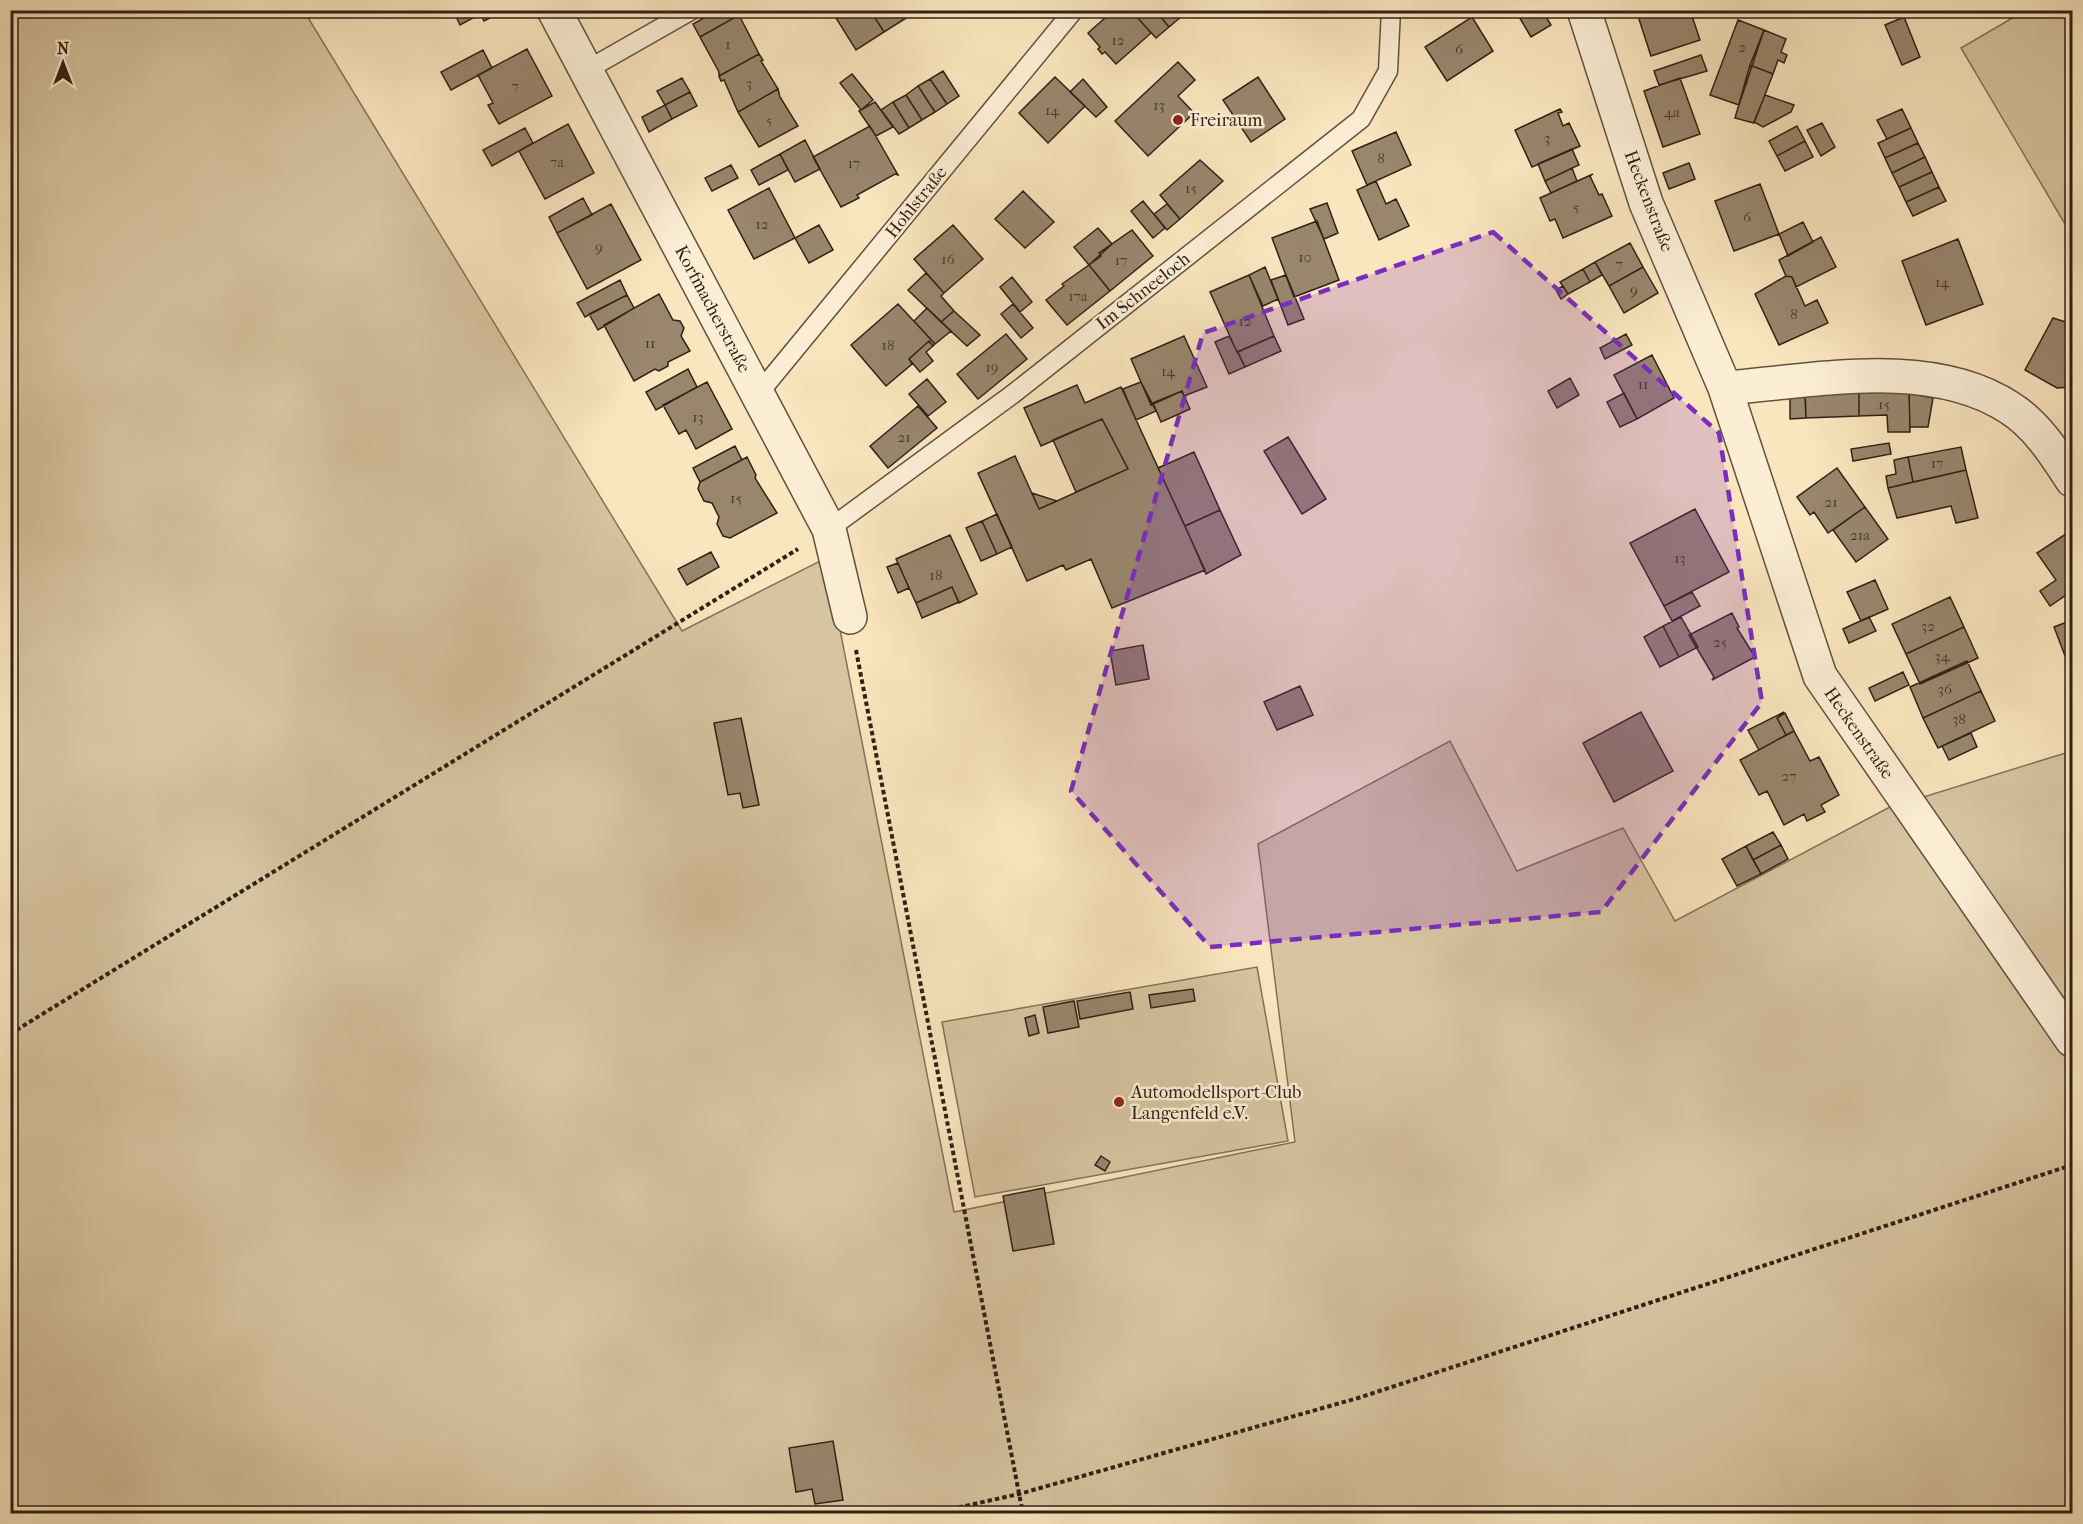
<svg xmlns="http://www.w3.org/2000/svg" width="2083" height="1524" font-family="'IM FELL French Canon',serif">
	<rect width="100%" height="100%" fill="#f9e5be"/>
	<filter id="stains"><feTurbulence type="fractalNoise" baseFrequency=".00333" numOctaves="4"/><feColorMatrix values="0 0 0 0 .2 0 0 0 0 .09 0 0 0 0 .02 0 0 0 .5 -.17"/></filter>
	<radialGradient id="worn" r=".72"><stop offset=".6" stop-color="#630" stop-opacity="0"/><stop offset="1" stop-color="#630" stop-opacity=".3"/></radialGradient>
	<!-- green -->
	<path fill="#d7c4a1" stroke="#84725b" stroke-width="1.5" d="M2026 10 2072 11V236L1961 48Z
		M10 11H304L682 631 826 558 954 1212 1295 1142 1258 844 1450 741 1517 871 1623 828 1675 921 1888 808 2072 751V1513H11Z
		M1257 967 1288 1141 975 1197 942 1022Z"/>
	<!-- building -->
	<path fill="#99866d" stroke="#302015" stroke-width="1.5" d="M453 10H505L484 21 480 14 460 25Z
		M718 10H736L739 15 700 37 693 24Z
		M831 10H870L884 32 856 50Z
		M870 10H907L911 15 884 32Z
		M1114 10H1131L1151 33 1116 64 1105 52 1102 54 1098 49 1100 47 1088 33Z
		M1138 10H1155L1169 27 1156 38 1134 14Z
		M1155 10H1175L1181 17 1169 27Z
		M1515 10H1542L1551 25 1531 37Z
		M1636 10H1690L1700 40 1651 56Z
		M1811 10H1841L1839 17Z
		M739 15 759 54 719 76V72L700 37Z
		M1472 17 1493 51 1447 81 1425 47Z
		M1904 17 1920 57 1902 65 1885 25Z
		M1738 20 1764 30 1739 105 1710 95Z
		M1764 30 1786 39 1781 52 1787 55 1784 63 1778 60 1773 74 1750 65Z
		M527 49 552 96 499 124 488 105 493 103 478 75Z
		M483 50 492 68 451 90 441 72Z
		M759 54 763 60 761 61 778 89 738 112 724 80 721 81 719 76Z
		M1701 55 1707 71 1659 85 1654 71Z
		M1178 62 1195 80 1178 96 1194 113 1148 156 1115 121Z
		M1750 65 1773 74 1754 123 1735 118Z
		M943 71 959 96 947 104 930 79Z
		M852 74 873 100 861 110 840 83Z
		M1055 77 1085 106 1048 143 1019 113Z
		M1258 77 1285 119 1251 142 1223 100Z
		M682 78 690 92 665 105 657 91Z
		M1680 78 1700 134 1663 147 1644 91Z
		M930 79 947 104 935 112 918 86Z
		M1083 79 1107 107 1096 117 1070 92Z
		M918 86 935 112 922 120 906 95Z
		M778 89 780 97 798 126 759 147 738 112Z
		M690 92 697 106 672 119 665 105Z
		M906 95 922 120 909 128 893 102Z
		M1765 95 1794 105 1791 112 1763 127 1754 122Z
		M875 102 893 127 876 136 859 111Z
		M893 102 909 128 899 134 881 110Z
		M665 105 672 119 649 132 642 117Z
		M1560 109 1562 112 1558 113 1563 126 1569 123 1580 146 1532 167 1515 130Z
		M1902 109 1911 128 1887 139 1877 120Z
		M1822 123 1835 147 1821 156 1807 130Z
		M568 124 594 173 545 199 519 151Z
		M870 126 898 175 895 174 857 195 859 198 841 207 813 157Z
		M1797 126 1805 141 1777 156 1769 141Z
		M525 128 533 143 492 166 483 150Z
		M1911 128 1918 143 1885 158 1878 143Z
		M1396 132 1411 165 1367 185 1352 151Z
		M805 140 820 169 795 182 780 154Z
		M1805 141 1813 157 1785 171 1777 156Z
		M1918 143 1925 157 1892 173 1885 158Z
		M1572 149 1579 165 1545 181 1538 164Z
		M780 154 788 170 759 185 751 170Z
		M1925 157 1932 172 1899 187 1892 173Z
		M1200 160 1223 181 1180 219 1160 195Z
		M1689 163 1695 179 1669 189 1663 173Z
		M731 165 738 178 712 191 705 178Z
		M1572 168 1577 181 1551 193 1545 181Z
		M1932 172 1939 187 1906 202 1899 187Z
		M1593 174 1590 176 1599 195 1602 194 1612 216 1563 238 1555 219 1550 221 1540 198Z
		M1376 181 1386 204 1396 199 1409 226 1379 240 1357 190Z
		M1760 184 1779 234 1734 251 1715 201Z
		M1939 187 1946 201 1913 216 1906 202Z
		M769 188 795 238 754 259 728 210Z
		M1023 191 1054 222 1025 248 995 219Z
		M583 198 592 215 557 233 549 217Z
		M1143 201 1165 228 1153 238 1131 211Z
		M1327 203 1338 233 1324 239 1310 209Z
		M611 204 641 260 587 289 557 233Z
		M1167 204 1180 219 1167 230 1154 214Z
		M1317 221 1339 280 1294 297 1272 238Z
		M1803 222 1813 242 1788 256 1779 234Z
		M819 225 833 250 809 263 795 238Z
		M953 225 983 259 944 293 914 259Z
		M1098 228 1112 244 1089 265 1074 247Z
		M1132 230 1153 256 1110 291 1089 265 1101 256 1099 253Z
		M1821 237 1836 267 1796 287 1792 277 1786 276 1779 260Z
		M1958 239 1983 304 1926 325 1902 261Z
		M1630 243 1643 267 1609 286 1595 262Z
		M1595 262 1602 275 1590 282 1583 269Z
		M1089 265 1110 291 1067 325 1046 300 1064 286 1062 284Z
		M1265 267 1278 299 1263 306 1249 275Z
		M1643 267 1658 293 1624 313 1609 286Z
		M1583 269 1590 282 1568 294 1560 282Z
		M926 273 944 293 941 296 954 311 941 322 908 290Z
		M1249 275 1274 336 1237 352 1210 292Z
		M1286 275 1304 319 1288 325 1271 280Z
		M1786 276 1792 277 1805 306 1817 300 1828 323 1779 345 1755 294Z
		M1012 277 1032 302 1020 312 1000 287Z
		M620 280 627 295 585 317 577 303Z
		M1563 286 1568 294 1561 299 1556 290Z
		M659 294 673 320 680 321 684 328 681 336 690 351 668 362V366L659 371 655 369 634 381 604 325Z
		M627 295 634 308 598 330 589 314Z
		M898 304 935 344 933 346 929 341 909 359 912 364 886 386 851 345Z
		M1013 304 1033 328 1021 338 1001 314Z
		M927 308 951 331 935 344 914 321Z
		M954 311 980 335 967 346 941 322Z
		M2053 318 2072 324V387L2057 388 2025 370Z
		M1006 334 1027 359 978 399 957 374Z
		M1626 334 1632 345 1605 359 1600 348Z
		M1184 336 1207 387 1184 396 1182 391 1151 405 1131 359Z
		M1229 336 1245 367 1229 374 1215 342Z
		M1274 336 1281 351 1245 367 1238 352Z
		M929 341 933 346 926 352 933 361 920 372 909 359Z
		M1652 355 1674 398 1637 419 1614 375Z
		M688 369 697 387 656 410 646 392Z
		M1570 378 1579 395 1557 408 1548 391Z
		M927 379 946 402 928 416 909 394Z
		M707 382 732 429 696 449 686 430 679 434 663 405Z
		M1141 382 1156 411 1136 420 1123 389Z
		M1077 385 1085 403 1121 387 1205 570 1112 608 1091 559 1066 570 1063 565 1027 581 978 473 1015 456 1039 509 1128 469 1102 419 1041 446 1024 408Z
		M1909 388 1910 432H1888L1887 415 1859 416V389Z
		M1859 389V416L1806 418 1805 391Z
		M1182 391 1190 409 1161 422 1153 403Z
		M1624 393 1637 419 1620 427 1607 402Z
		M1909 393 1933 398 1928 427H1910Z
		M1790 396H1805L1806 418 1790 419Z
		M918 406 937 428 888 468 870 446Z
		M1102 419 1128 469 1076 492 1053 440Z
		M1288 437 1326 499 1302 514 1264 451Z
		M1889 443 1891 454 1853 461 1851 449Z
		M735 446 742 460 700 482 693 468Z
		M1961 447 1966 470 1913 482 1908 457Z
		M1194 452 1220 510 1185 526 1158 468Z
		M747 457 756 475 755 478 777 513 730 538 723 536 717 524 719 517 712 503 704 501 698 489 700 482Z
		M1908 457 1913 482 1888 488 1886 476 1896 474 1894 460Z
		M1837 468 1865 507 1828 533 1814 512 1810 515 1797 497Z
		M1966 470 1978 518 1956 523 1951 506 1897 518 1888 488Z
		M1032 493 1057 501 1039 509Z
		M1865 507 1888 539 1856 562 1833 530Z
		M1695 509 1729 572 1664 606 1630 543Z
		M1220 510 1241 555 1206 574 1185 526Z
		M997 514 1012 547 997 554 982 521Z
		M982 521 997 554 981 561 966 528Z
		M2072 530V591L2050 606 2040 591 2056 580 2037 553Z
		M950 535 977 594 959 603 952 587 916 603 896 559Z
		M711 552 719 567 687 585 678 569Z
		M898 563 909 588 898 593 887 567Z
		M1875 580 1888 609 1861 621 1847 592Z
		M952 587 959 602 922 618 916 603Z
		M1692 592 1700 606 1672 621 1664 606Z
		M1950 597 1964 627 1906 654 1892 624Z
		M1732 613 1739 627 1737 628 1755 657 1712 680 1714 677 1689 635Z
		M1681 617 1698 647 1679 657 1663 626Z
		M1869 617 1876 631 1849 643 1843 629Z
		M2072 620V659L2067 661 2054 627Z
		M1663 626 1679 657 1660 667 1644 637Z
		M1964 627 1978 658 1920 684 1906 654Z
		M1143 645 1149 679 1116 685 1110 651Z
		M1967 661 1981 691 1923 718 1910 687Z
		M1903 672 1909 685 1875 701 1869 688Z
		M1300 686 1313 715 1277 730 1264 702Z
		M1981 691 1995 721 1938 748 1923 718Z
		M1641 712 1673 771 1614 802 1583 743Z
		M1784 712 1777 718 1786 735 1759 750 1748 730Z
		M1785 713 1794 731 1786 735 1777 718Z
		M741 718 759 805 743 808 740 793 728 795 714 723Z
		M1794 731 1810 761 1819 757 1839 795 1821 805 1825 812 1807 821 1804 814 1784 825 1767 791 1759 795 1740 760Z
		M1971 733 1977 747 1949 760 1942 746Z
		M1773 832 1781 845 1753 860 1746 846Z
		M1781 845 1788 859 1761 874 1753 860Z
		M1746 846 1761 874 1737 886 1722 859Z
		M1193 989 1195 1001 1151 1008 1149 995Z
		M1130 992 1133 1009 1080 1019 1077 1001Z
		M1074 1001 1079 1027 1048 1033 1043 1007Z
		M1035 1015 1039 1033 1029 1036 1025 1018Z
		M1101 1156 1110 1162 1105 1171 1095 1165Z
		M1044 1188 1054 1244 1013 1251 1003 1196Z
		M833 1441 843 1500 815 1504 812 1489 796 1492 789 1448Z"/>
	<g fill="none" stroke-linecap="round" stroke-linejoin="round">
		<defs>
			<path id="service" d="M585 71 692 10
				M759 393 1074 10
				M829 529 1013 394 1361 119 1388 71 1391 10"/>
			<path id="minor" d="M554 10 829 529 850 617
				M1584 10 1646 203 1725 388 1820 676 2072 1040
				M1725 388C1814 381 1931 356 2010 408 2037 425 2055 454 2072 480"/>
		</defs>
		<!-- service casing -->
		<use href="#service" stroke="#62513f" stroke-width="21"/>
		<!-- minor casing -->
		<use href="#minor" stroke="#62513f" stroke-width="36"/>
		<!-- path -->
		<path stroke="#302015" stroke-width="4" stroke-dasharray="4.5 3" stroke-linecap="butt" d="M856 650 1023 1514
			M10 1034 798 549
			M929 1514 1019 1494 1358 1398 2072 1165"/>
		<!-- service -->
		<use href="#service" stroke="#fbeed5" stroke-width="18"/>
		<!-- minor -->
		<use href="#minor" stroke="#fbeed5" stroke-width="33"/>
	</g>
	<!-- marked area -->
	<path fill="#7b2cbf" fill-opacity="0.2" stroke="#7b2cbf" stroke-width="4.5" stroke-dasharray="12 8" stroke-linejoin="round" d="M1493 232 1719 433 1762 702 1601 912 1210 947 1071 791 1203 333Z"/>
	<!-- markers -->
	<g fill="#8f2418" stroke="#fbeed5" stroke-width="2">
		<circle cx="1178" cy="120" r="6"/>
		<circle cx="1119" cy="1102" r="6"/>
	</g>
	<g text-anchor="middle" stroke-width="5" stroke-linejoin="round" paint-order="stroke">
		<!-- number labels -->
		<g font-size="15" fill="#4a3a2b">
			<text x="1118" y="45">12</text>
			<text x="728" y="49">1</text>
			<text x="1742" y="52">2</text>
			<text x="1459" y="54">6</text>
			<text x="749" y="88">3</text>
			<text x="515" y="91">7</text>
			<text x="1159" y="110">13</text>
			<text x="1052" y="115">14</text>
			<text x="1672" y="117">4a</text>
			<text x="769" y="125">5</text>
			<text x="1547" y="143">3</text>
			<text x="1381" y="163">8</text>
			<text x="557" y="167">7a</text>
			<text x="854" y="168">17</text>
			<text x="1191" y="193">15</text>
			<text x="1576" y="212">5</text>
			<text x="1747" y="222">6</text>
			<text x="762" y="229">12</text>
			<text x="599" y="252">9</text>
			<text x="1305" y="262">10</text>
			<text x="948" y="264">16</text>
			<text x="1121" y="265">17</text>
			<text x="1619" y="269">7</text>
			<text x="1942" y="287">14</text>
			<text x="1634" y="295">9</text>
			<text x="1078" y="301">17a</text>
			<text x="1794" y="319">8</text>
			<text x="1245" y="326">12</text>
			<text x="650" y="348">11</text>
			<text x="888" y="350">18</text>
			<text x="992" y="372">19</text>
			<text x="1168" y="376">14</text>
			<text x="1643" y="389">11</text>
			<text x="1884" y="409">15</text>
			<text x="698" y="422">13</text>
			<text x="904" y="442">21</text>
			<text x="1937" y="468">17</text>
			<text x="736" y="503">15</text>
			<text x="1831" y="507">21</text>
			<text x="1860" y="540">21a</text>
			<text x="1680" y="563">13</text>
			<text x="936" y="580">18</text>
			<text x="1928" y="631">32</text>
			<text x="1720" y="647">25</text>
			<text x="1942" y="661">34</text>
			<text x="1945" y="694">36</text>
			<text x="1959" y="724">38</text>
			<text x="1789" y="781">27</text>
		</g>
		<!-- poi labels -->
		<g font-size="18" fill="#302015" stroke="#fbeed5" text-anchor="start">
			<text x="1190" y="126">Freiraum</text>
			<text x="1131" y="1098">Automodellsport-Club<tspan x="1131" dy="21">Langenfeld e.V.</tspan></text>
		</g>
		<!-- street labels -->
		<g font-size="18" fill="#302015" stroke="#fbeed5">
			<text transform="translate(1649 201) rotate(69)" y="6">Heckenstraße</text>
			<text transform="translate(916 202) rotate(-51)" y="6">Hohlstraße</text>
			<text transform="translate(1143 291) rotate(-38)" y="6">Im Schneeloch</text>
			<text transform="translate(713 309) rotate(62)" y="6">Korfmacherstraße</text>
			<text transform="translate(1859 733) rotate(55)" y="6">Heckenstraße</text>
		</g>
	</g>
	<!-- margin -->
	<rect width="2083" height="1524" fill="none" stroke="#f9e5be" stroke-width="36"/>
	<rect x="12" y="12" width="2059" height="1500" fill="none" stroke="#302015" stroke-width="3"/>
	<rect x="18" y="18" width="2047" height="1488" fill="none" stroke="#302015" stroke-width="1.5"/>
	<!-- north arrow -->
	<g transform="translate(63 63)" stroke="#fbeed5" stroke-width="4.5" paint-order="stroke">
	<path d="M0-4.5L10 22L0 15L-10 22Z" fill="#302015"/>
	<text y="-9" font-size="16" font-weight="bold" text-anchor="middle" fill="#302015">N</text>
	</g>
	<rect width="100%" height="100%" filter="url(#stains)"/>
	<rect width="100%" height="100%" fill="url(#worn)"/>
</svg>
